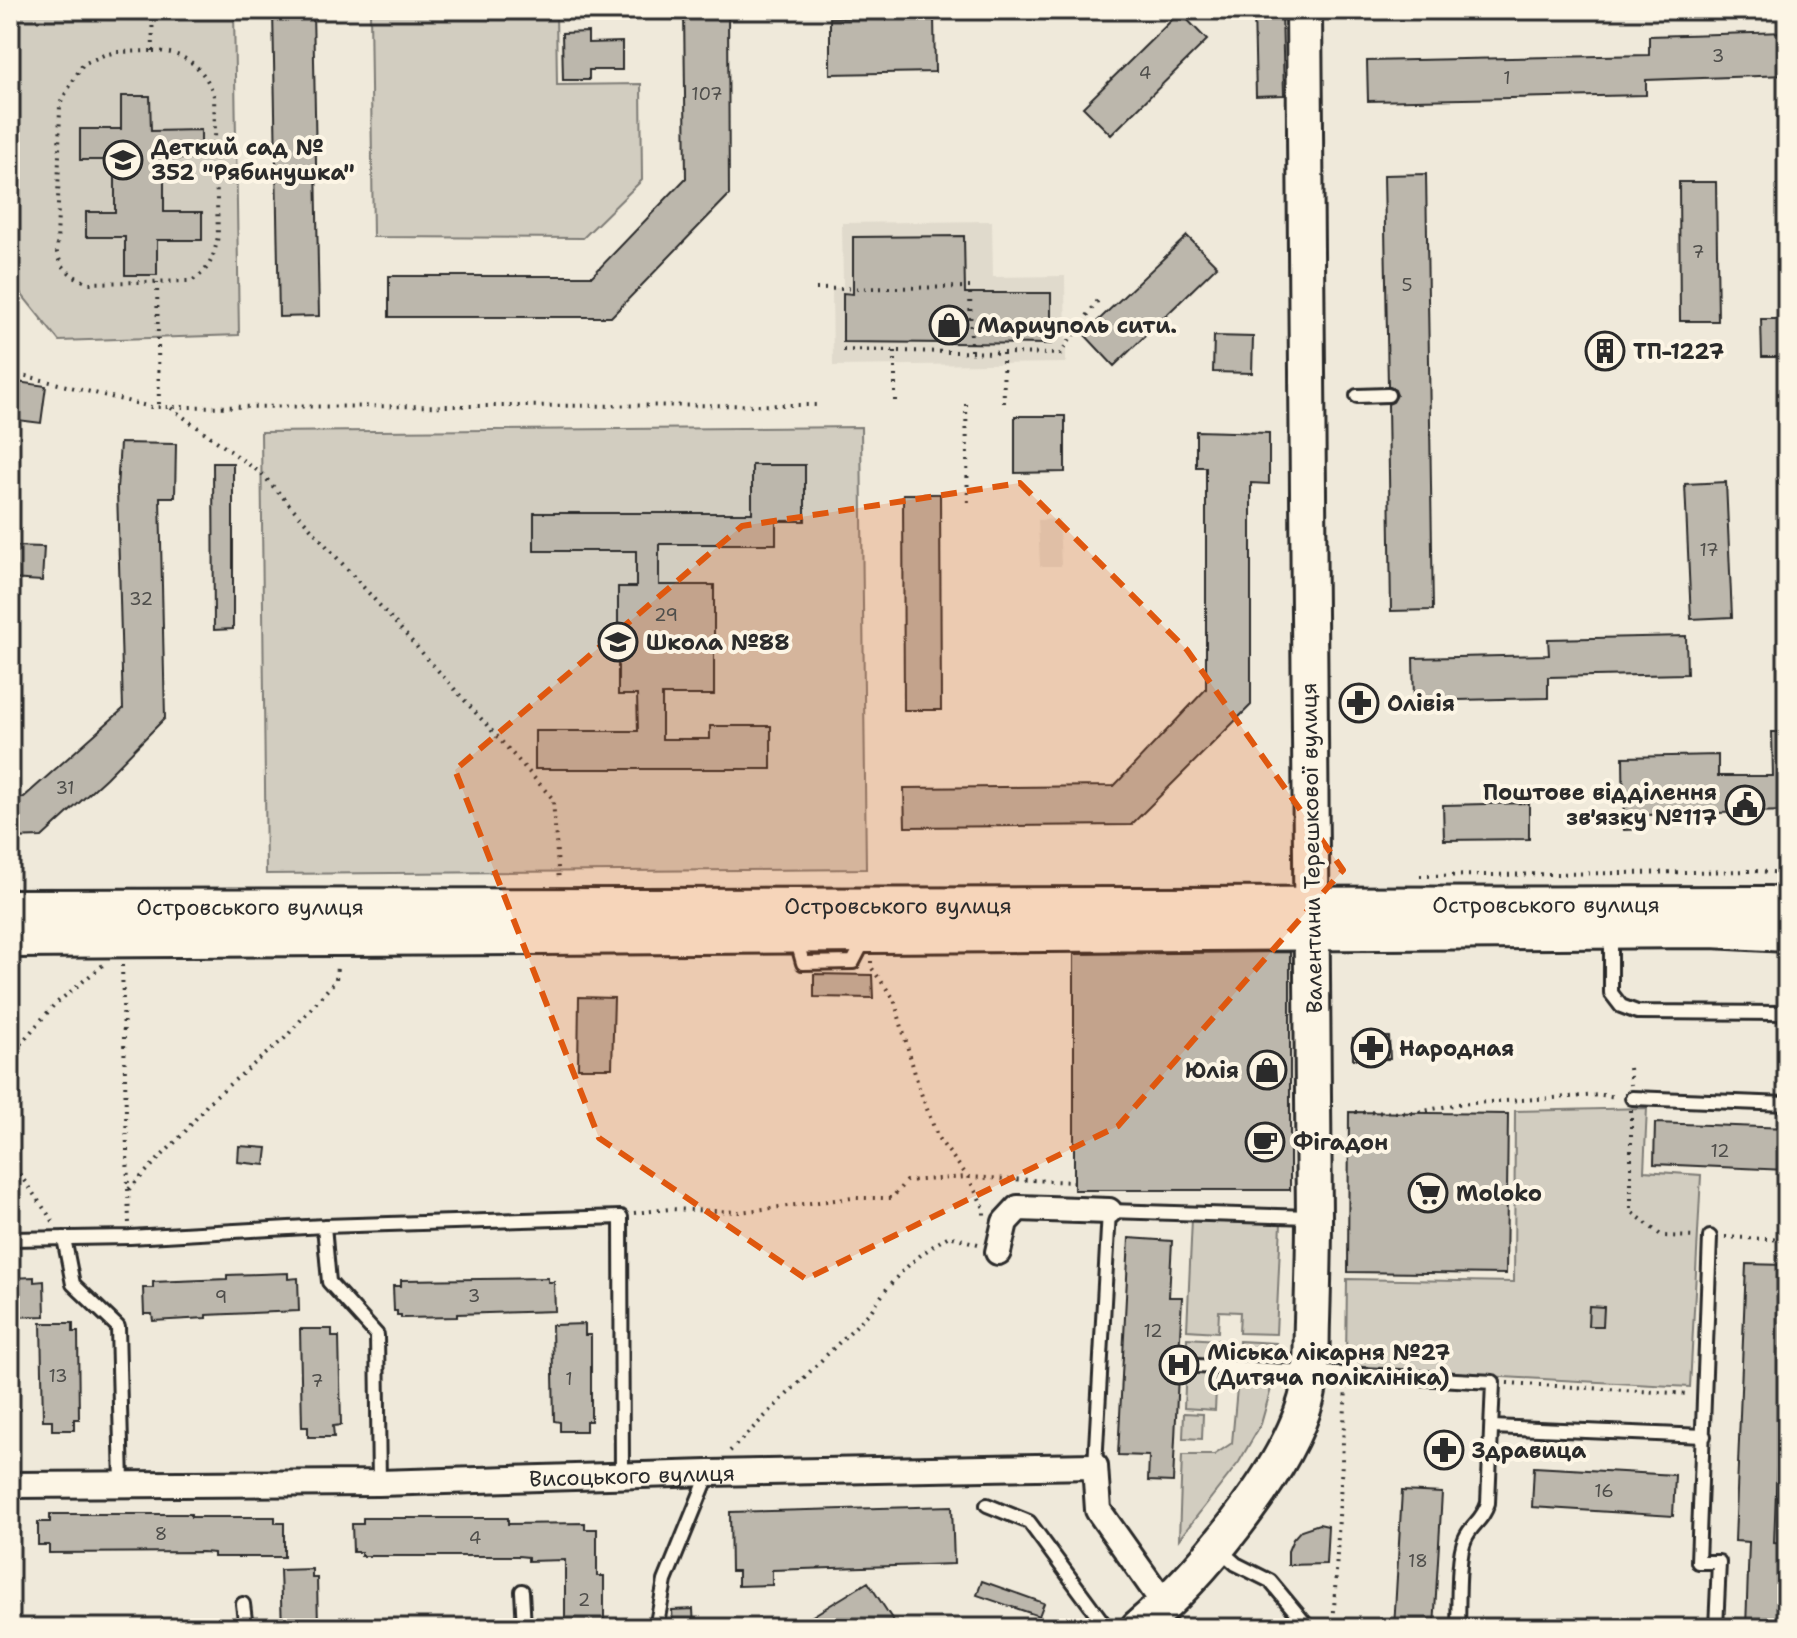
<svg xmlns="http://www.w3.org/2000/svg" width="1797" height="1638" font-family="'Shantell Sans',sans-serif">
	<rect width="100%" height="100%" fill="#efe9da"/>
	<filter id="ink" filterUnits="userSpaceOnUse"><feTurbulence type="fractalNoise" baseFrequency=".0125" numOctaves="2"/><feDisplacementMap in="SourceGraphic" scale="16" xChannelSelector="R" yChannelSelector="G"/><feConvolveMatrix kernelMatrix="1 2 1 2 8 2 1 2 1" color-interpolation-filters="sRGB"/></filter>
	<g filter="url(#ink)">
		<!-- built -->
		<path fill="#e0dacc" d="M992 221 993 277 1065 276 1066 363 833 366 832 288H843L842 223Z
			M1059 519 1061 566H1040L1038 520Z"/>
		<!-- green -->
		<path fill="#d2cdc0" stroke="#7e7c76" stroke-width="2" d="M10 10H234L239 335 59 341 10 280Z
			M370 10H556L557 85 641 84 642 180 583 238 373 237Z
			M861 427 866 869 266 874 261 432Z
			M1647 1108 1644 1171 1701 1175 1690 1387 1356 1369 1346 1361 1347 1279 1514 1282 1515 1111Z
			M1192 1219 1281 1223 1276 1334 1239 1333 1240 1312 1219 1311 1218 1332 1187 1330Z
			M1187 1338 1218 1340 1217 1362 1186 1360Z
			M1239 1341 1276 1343 1275 1363 1238 1362Z
			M1186 1368 1217 1370 1215 1410 1184 1408Z
			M1238 1377 1274 1378 1261 1424 1239 1462 1179 1539 1182 1455H1214L1232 1443Z
			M1184 1413 1203 1414 1202 1439 1183 1438Z"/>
		<!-- building -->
		<path fill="#bcb7ac" stroke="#2b2b2b" stroke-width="2" d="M273 10H313L319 316 279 317Z
			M684 10H728L729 195 611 317H389V276H592L686 178Z
			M1254 10H1282L1284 95 1256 96Z
			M1180 12 1207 40 1111 135 1083 107Z
			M934 16 935 72 830 74V18Z
			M588 32V43L622 42V70H589V80H563L562 33Z
			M1787 32V75L1646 80V95L1368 101 1367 61 1649 55V36Z
			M121 96H150L151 131 201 130V159H164V212H202V240H157V275H125V237H86V212H115V160H80V129H121Z
			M1426 174 1433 610 1391 611 1388 404 1393 402 1397 395 1395 390 1388 386 1384 175Z
			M1679 182H1716L1718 321H1680Z
			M964 236 965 293H1051V344L843 342V293L853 294V237Z
			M1187 236 1217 266 1114 366 1084 334Z
			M1761 319H1787V357H1762Z
			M1214 336 1253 337 1252 373 1213 372Z
			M1595 337 1615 338 1614 365 1596 366Z
			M10 381 46 386 41 423 10 419Z
			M1015 416H1065V472L1015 473Z
			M1196 431 1269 433V484L1251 483V705L1131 825 905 827 904 788 1114 786 1206 689V467H1196Z
			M120 443 176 444 175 497H160L165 718 106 778 42 837 10 838V798L24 797 123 709 117 489Z
			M213 463H233V629L214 630Z
			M752 465H805V521H776V544H659V585H714V695H662V739H710V726H771V769H535V731H638L637 695H618V587H636V551H534V513H752Z
			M1726 482 1732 617 1691 619 1685 484Z
			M903 494H940L941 710H904Z
			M10 546 44 547 42 581 10 579Z
			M1686 636 1687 674 1548 677V698L1414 701 1413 658 1549 655 1548 639Z
			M1772 732H1787V811L1646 815V829L1624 830 1623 757 1718 755V776H1773Z
			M1529 803V839L1444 840 1443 805Z
			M1290 952V1190H1074V954Z
			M814 974 872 975 873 998 814 997Z
			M579 997 614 998 612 1068H578Z
			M1389 1037 1390 1059H1353V1038Z
			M1349 1112 1508 1114 1506 1274 1348 1272Z
			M1655 1123 1787 1128 1786 1170 1654 1164Z
			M239 1146 267 1148 265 1165 238 1162Z
			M1129 1238 1172 1241 1169 1297H1182L1179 1356 1172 1360 1170 1365 1174 1372 1178 1374 1173 1482 1148 1481 1149 1456 1118 1455Z
			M1746 1264 1785 1265 1774 1543 1787 1544V1628H1746L1749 1542 1735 1541Z
			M288 1273V1279L298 1278 299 1311 206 1315V1318L153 1321 152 1314H144L143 1288H153V1282L227 1279V1275Z
			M34 1277V1282L44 1281 45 1316 10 1317V1278Z
			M548 1278V1282H554L555 1311 457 1314V1317L401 1318V1315H397V1311H394L393 1286H401V1280Z
			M1589 1306 1604 1307 1603 1326H1588Z
			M41 1323H73V1332H78L79 1419H74V1430H52V1420H43Z
			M585 1324V1335H591V1421H586V1431H560V1422L554 1421 552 1325Z
			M300 1329H332V1337H339L341 1425 333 1426 334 1437H308V1427H302Z
			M1534 1467 1675 1475 1673 1516 1532 1507Z
			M1402 1491 1442 1493 1434 1628H1394Z
			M952 1506 954 1564 772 1570V1585L738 1586V1571H731L730 1512Z
			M50 1514H191V1517H275V1523H284V1557H214V1553L202 1552 49 1553V1545H38V1522H50Z
			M363 1518H508V1524L585 1523V1529H597V1576H604V1628H569V1625H565V1560L528 1561V1557L518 1556H361V1552H353L352 1524H363Z
			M1319 1524 1328 1526 1326 1564 1288 1565V1551L1293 1539 1301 1530Z
			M312 1569V1578H317L318 1628H282L280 1570Z
			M982 1581 1044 1603 1039 1616 977 1595Z
			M868 1582 898 1628H793Z
			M693 1609 694 1628H673L672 1610Z"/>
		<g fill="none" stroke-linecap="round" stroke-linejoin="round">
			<defs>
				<path id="lane" d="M1357 396 1388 395
					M1611 934V993L1621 1006 1637 1012 1787 1013
					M796 938 803 963 853 962 865 939
					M1632 1098 1787 1104
					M324 1226 329 1282 377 1335 379 1483
					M1710 1237 1698 1562H1719L1716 1628
					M64 1238 73 1284 118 1327 122 1484
					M10 1239 130 1237 324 1226 621 1217 622 1477
					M1179 1365 1493 1382 1488 1503C1482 1522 1472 1523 1465 1539 1457 1556 1459 1607 1458 1628
					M1492 1427 1704 1436
					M1095 1466 1109 1211 1310 1217
					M987 1505 1029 1522 1107 1628
					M1219 1549 1236 1564 1270 1581 1309 1628
					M522 1591 524 1628
					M243 1604 246 1628
					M656 1628 665 1581 709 1473"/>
				<g id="street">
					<path d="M998 1252 1005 1222 1018 1208 1109 1211"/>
					<path id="s1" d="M10 1485 379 1483 709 1473 1095 1466 1098 1510 1165 1605"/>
				</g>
				<g id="secondary">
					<path id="s2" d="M10 907 1770 904 1787 907"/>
					<path d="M10 940 1711 930 1787 934"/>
					<path d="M1138 1628C1197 1579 1285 1474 1306 1400 1313 1374 1311 1347 1312 1321 1313 1286 1314 1252 1314 1217L1304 10"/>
				</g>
			</defs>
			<!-- lane casing -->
			<use href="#lane" stroke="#2b2b2b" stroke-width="18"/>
			<!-- street casing -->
			<use href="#street" stroke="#2b2b2b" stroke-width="30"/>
			<!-- secondary casing -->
			<use href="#secondary" stroke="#2b2b2b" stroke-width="40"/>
			<!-- path -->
			<path stroke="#2b2b2b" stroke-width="4" stroke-dasharray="2 6" stroke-linecap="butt" d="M152 10 153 51
				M153 51C183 51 205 67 214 96L218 236C214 256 210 271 191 281L88 283C72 276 62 270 57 253L60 103 83 64 104 55 117 52Z
				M157 282 159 407
				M816 289 970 287 971 352
				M843 350 1060 354 1099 299
				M895 351V404
				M1003 353 1004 404
				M10 372 151 407 821 405
				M966 404 968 508
				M171 408 262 474 553 799 559 882
				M1420 876 1755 871 1787 873
				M871 961V967L894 999 919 1088 938 1138 968 1177 984 1208V1216
				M122 965 129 1224
				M10 1056 54 1005 103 965
				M1629 1068 1631 1085
				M1631 1110V1211L1662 1236 1696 1237
				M1355 1112 1414 1113 1458 1104 1601 1095 1617 1097
				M10 1161 55 1224
				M129 1189 184 1133 211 1100 285 1038 336 980 337 965
				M634 1213 670 1209 739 1212 852 1198H892L906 1181 968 1177 1074 1182
				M1725 1237 1787 1240
				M1507 1383 1690 1394
				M730 1451 871 1311C894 1276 914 1257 949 1236L978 1244
				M1333 1628 1346 1387"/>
			<!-- lane -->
			<use href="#lane" stroke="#fcf5e5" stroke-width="12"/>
			<!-- street -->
			<use href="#street" stroke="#fcf5e5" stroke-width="24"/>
			<!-- secondary -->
			<use href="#secondary" stroke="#fcf5e5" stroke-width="34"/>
		</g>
	</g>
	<!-- marked area -->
	<path fill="#df570e" fill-opacity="0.2" stroke="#df570e" stroke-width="6" stroke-dasharray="16 10" stroke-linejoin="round" d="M1020 483 1187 650 1343 870 1118 1126 806 1279 599 1138 455 770 742 526Z"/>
	<!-- icons -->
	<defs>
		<symbol id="school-ring" viewBox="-11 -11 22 22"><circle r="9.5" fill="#fcf5e5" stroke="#2b2b2b" stroke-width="1.5"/><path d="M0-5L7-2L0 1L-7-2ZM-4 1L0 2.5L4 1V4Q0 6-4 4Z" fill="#2b2b2b"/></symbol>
		<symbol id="shop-ring" viewBox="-11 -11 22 22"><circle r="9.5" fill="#fcf5e5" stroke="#2b2b2b" stroke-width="1.5"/><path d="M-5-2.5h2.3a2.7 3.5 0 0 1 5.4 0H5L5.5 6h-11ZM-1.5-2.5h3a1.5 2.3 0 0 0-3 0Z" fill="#2b2b2b"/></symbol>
		<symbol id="building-ring" viewBox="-11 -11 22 22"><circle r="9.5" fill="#fcf5e5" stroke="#2b2b2b" stroke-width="1.5"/><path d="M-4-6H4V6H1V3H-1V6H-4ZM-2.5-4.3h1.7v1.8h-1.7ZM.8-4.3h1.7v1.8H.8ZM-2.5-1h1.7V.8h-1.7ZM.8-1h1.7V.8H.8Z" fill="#2b2b2b"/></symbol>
		<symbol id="pharmacy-ring" viewBox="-11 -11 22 22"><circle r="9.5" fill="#fcf5e5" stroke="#2b2b2b" stroke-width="1.5"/><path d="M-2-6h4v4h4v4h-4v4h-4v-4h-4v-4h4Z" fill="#2b2b2b"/></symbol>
		<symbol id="civic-ring" viewBox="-11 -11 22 22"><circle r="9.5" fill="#fcf5e5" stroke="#2b2b2b" stroke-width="1.5"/><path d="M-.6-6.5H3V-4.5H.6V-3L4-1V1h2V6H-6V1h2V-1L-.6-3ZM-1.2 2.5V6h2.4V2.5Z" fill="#2b2b2b"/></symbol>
		<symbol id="cafe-ring" viewBox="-11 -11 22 22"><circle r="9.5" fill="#fcf5e5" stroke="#2b2b2b" stroke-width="1.5"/><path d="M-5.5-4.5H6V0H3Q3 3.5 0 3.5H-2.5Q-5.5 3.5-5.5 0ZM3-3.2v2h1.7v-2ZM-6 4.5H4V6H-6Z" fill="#2b2b2b"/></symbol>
		<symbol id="supermarket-ring" viewBox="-11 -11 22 22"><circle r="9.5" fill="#fcf5e5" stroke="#2b2b2b" stroke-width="1.5"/><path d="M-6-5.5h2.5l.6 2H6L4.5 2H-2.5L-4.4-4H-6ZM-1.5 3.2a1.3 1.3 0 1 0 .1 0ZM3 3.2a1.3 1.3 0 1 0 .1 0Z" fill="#2b2b2b"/></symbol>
		<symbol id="hospital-ring" viewBox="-11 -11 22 22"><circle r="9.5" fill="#fcf5e5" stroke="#2b2b2b" stroke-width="1.5"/><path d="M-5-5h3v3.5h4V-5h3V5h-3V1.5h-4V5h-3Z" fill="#2b2b2b"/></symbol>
	</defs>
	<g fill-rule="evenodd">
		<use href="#school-ring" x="101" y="138" width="44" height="44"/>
		<use href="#shop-ring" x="927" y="303" width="44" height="44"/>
		<use href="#building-ring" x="1583" y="329" width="44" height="44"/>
		<use href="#school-ring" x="596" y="620" width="44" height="44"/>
		<use href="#pharmacy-ring" x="1337" y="681" width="44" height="44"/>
		<use href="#civic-ring" x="1723" y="783" width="44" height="44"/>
		<use href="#pharmacy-ring" x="1349" y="1026" width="44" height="44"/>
		<use href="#shop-ring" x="1245" y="1048" width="44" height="44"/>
		<use href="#cafe-ring" x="1243" y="1120" width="44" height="44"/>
		<use href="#supermarket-ring" x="1406" y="1171" width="44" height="44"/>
		<use href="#hospital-ring" x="1157" y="1343" width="44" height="44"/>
		<use href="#pharmacy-ring" x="1422" y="1428" width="44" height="44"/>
	</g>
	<g text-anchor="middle" stroke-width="8" stroke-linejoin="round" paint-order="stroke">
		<!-- number labels -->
		<g font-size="18" fill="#4f4e4b">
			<text x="1718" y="62">3</text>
			<text x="1145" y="79">4</text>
			<text x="1507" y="84">1</text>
			<text x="707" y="100">107</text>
			<text x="1698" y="258">7</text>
			<text x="1407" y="291">5</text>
			<text x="1709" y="556">17</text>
			<text x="141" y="605">32</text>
			<text x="666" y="621">29</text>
			<text x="65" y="794">31</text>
			<text x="1720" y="1157">12</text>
			<text x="474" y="1302">3</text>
			<text x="221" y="1303">9</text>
			<text x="1153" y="1337">12</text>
			<text x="58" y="1382">13</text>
			<text x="569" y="1385">1</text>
			<text x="317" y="1387">7</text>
			<text x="1604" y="1497">16</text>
			<text x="161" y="1540">8</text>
			<text x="475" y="1544">4</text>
			<text x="1418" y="1567">18</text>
			<text x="584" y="1606">2</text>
		</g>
		<!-- poi labels -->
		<g font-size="22" font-weight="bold" fill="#2b2b2b" stroke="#fcf5e5" text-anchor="start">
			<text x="151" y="155">Деткий сад №<tspan x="151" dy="25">352 "Рябинушка"</tspan></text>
			<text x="977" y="333">Мариуполь сити.</text>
			<text x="1633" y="359">ТП-1227</text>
			<text x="646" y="650">Школа №88</text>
			<text x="1387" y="711">Олівія</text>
			<text x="1717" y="800" text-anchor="end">Поштове відділення<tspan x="1717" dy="25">зв'язку №117</tspan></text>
			<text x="1399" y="1056">Народная</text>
			<text x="1239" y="1078" text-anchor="end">Юлія</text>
			<text x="1293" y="1150">Фігадон</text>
			<text x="1456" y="1201">Moloko</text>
			<text x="1207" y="1360">Міська лікарня №27<tspan x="1207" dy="25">(Дитяча поліклініка)</tspan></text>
			<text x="1472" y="1458">Здравица</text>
		</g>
		<!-- street labels -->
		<g font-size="22" fill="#2b2b2b" stroke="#fcf5e5">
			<text transform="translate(1311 848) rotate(-91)" y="8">Валентини Терешкової вулиця</text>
			<text dy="8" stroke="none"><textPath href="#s2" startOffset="1536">Островського вулиця</textPath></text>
			<text dy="8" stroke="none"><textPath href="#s2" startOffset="888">Островського вулиця</textPath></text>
			<text dy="8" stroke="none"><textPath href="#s2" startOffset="240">Островського вулиця</textPath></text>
			<text dy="8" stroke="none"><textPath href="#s1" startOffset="622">Висоцького вулиця</textPath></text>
		</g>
	</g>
	<!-- margin -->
	<rect width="1797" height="1638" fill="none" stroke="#fcf5e5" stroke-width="40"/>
	<rect x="20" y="20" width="1757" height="1598" fill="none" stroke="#2b2b2b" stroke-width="3" filter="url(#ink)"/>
</svg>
